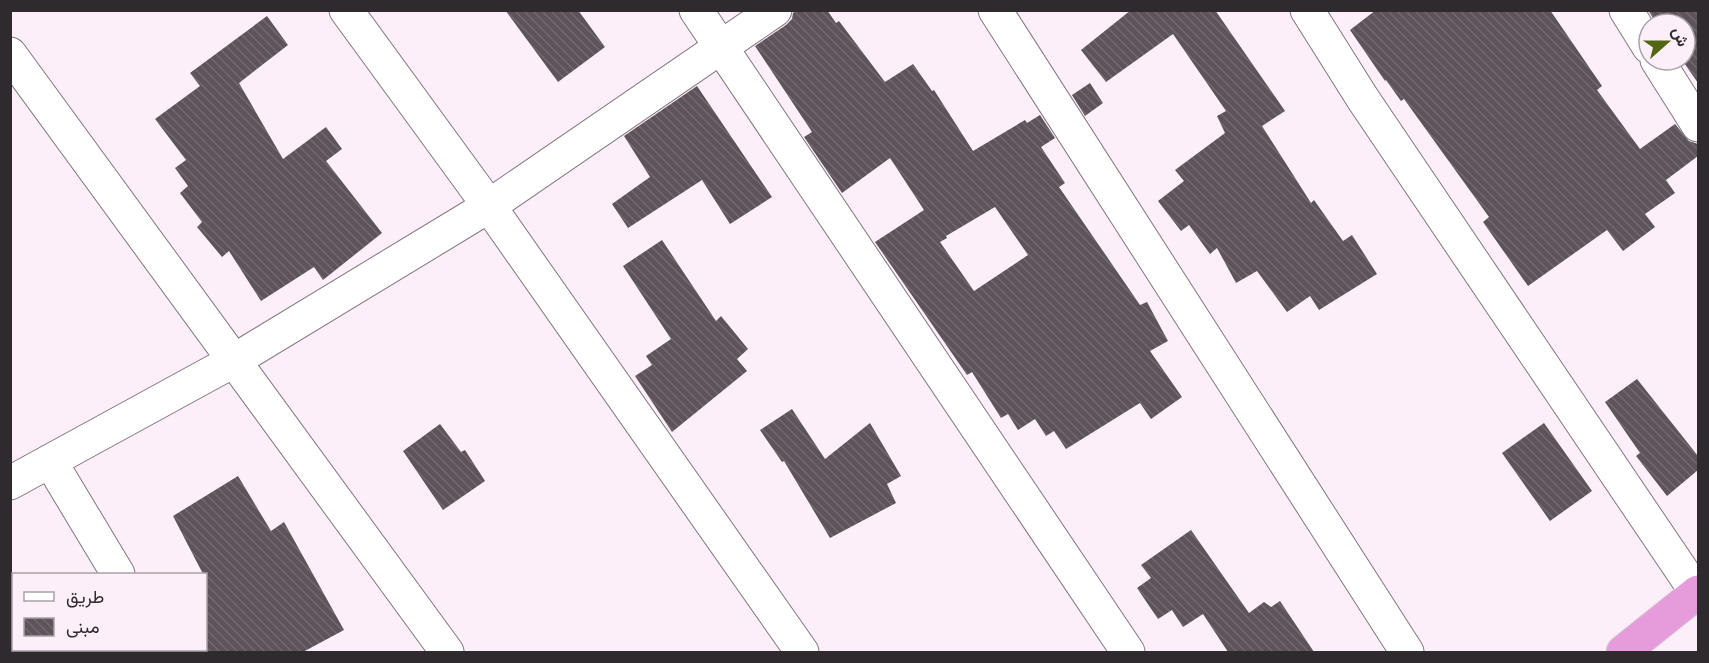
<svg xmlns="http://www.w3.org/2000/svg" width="1709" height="663" font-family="Cabin,Vazirmatn,sans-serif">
	<defs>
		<pattern id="building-back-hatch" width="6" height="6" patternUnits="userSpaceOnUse" patternTransform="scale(1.5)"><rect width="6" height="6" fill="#5d535b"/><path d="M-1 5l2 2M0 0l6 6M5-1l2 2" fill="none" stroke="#71696f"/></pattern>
	</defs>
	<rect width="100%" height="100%" fill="#fceff9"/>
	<!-- building -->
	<path fill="url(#building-back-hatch)" fill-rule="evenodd" d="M505 10H578L605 47 558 82Z
		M797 10H827L836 23 839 21 885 82 913 64 932 91 934 90 973 151 1025 120 1027 123 1040 115 1055 138 1041 147 1065 183 1059 187 1140 305 1147 302 1168 341 1150 351 1182 397 1151 419 1140 403 1066 449 1054 431 1046 436 1035 419 1018 430 1008 414 1001 418 972 372 967 375 875 242 924 210 890 158 842 193 804 137 812 132 755 46 786 25 792 19 793 13ZM995 207 1028 255 974 291 940 242 947 238 946 236Z
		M1131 10H1215L1285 111 1262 126 1311 203 1314 200 1343 241 1352 235 1377 274 1319 310 1310 296 1287 312 1257 271 1236 283 1217 248 1210 254 1189 225 1181 231 1158 201 1184 181 1175 170 1225 133 1217 116 1226 111 1173 34 1106 82 1081 50Z
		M1376 10H1550L1602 86 1597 90 1640 149 1675 124 1689 141 1698 144V156L1666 180 1675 193 1645 214 1655 227 1623 251 1607 230 1528 286 1483 222 1489 217 1404 99 1401 101 1386 80 1385 81 1350 30Z
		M1648 10H1698V83L1682 60H1685V24H1657Z
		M267 16 288 45 239 83 283 159 326 127 342 149 326 161 382 233 323 280 314 267 261 301 229 251 222 257 197 227 202 222 180 193 188 186 175 168 186 160 155 119 200 86 190 73Z
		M1090 83 1103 103 1085 116 1072 95Z
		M697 86 772 197 730 224 702 180 628 228 612 204 650 177 624 136Z
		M662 240 716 321 721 316 748 349 737 359 747 371 672 432 635 376 652 365 646 356 671 339 623 266Z
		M1637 379 1698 456V470L1667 496 1636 456 1640 453 1605 402Z
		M792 409 825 459 870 423 901 476 887 484 896 503 830 538 784 461 782 462 760 430Z
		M1544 423 1592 491 1550 521 1502 453Z
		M440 424 461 452 465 450 485 481 443 510 403 451Z
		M238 476 271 531 284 522 344 630 303 652H206V574H203L173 516Z
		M1191 530 1249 613 1264 602 1271 607 1280 601 1314 652H1228L1203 614 1183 627 1172 610 1158 619 1137 588 1151 578 1141 565Z"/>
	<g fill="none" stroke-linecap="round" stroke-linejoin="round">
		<defs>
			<path id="street" d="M346 10 489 206 802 652
				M696 10 1128 652
				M995 10 1407 652
				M1307 10 1363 99 1697 593
				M1626 10 1649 47
				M10 54 447 652
				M1657 60 1698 125
				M50 461 118 574
				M10 483 235 360 489 206 775 10
				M162 650 164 652"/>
			<path id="highway" d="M1623 652 1698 592"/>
		</defs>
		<!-- street casing -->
		<use href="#street" stroke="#82767f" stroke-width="35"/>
		<!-- highway casing -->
		<use href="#highway" stroke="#d5d4d5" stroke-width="35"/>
		<!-- street -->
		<use href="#street" stroke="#fff" stroke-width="33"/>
		<!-- highway -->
		<use href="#highway" stroke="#e69bdb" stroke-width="33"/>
	</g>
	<!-- border -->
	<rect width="1709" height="663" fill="none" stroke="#2e2a2d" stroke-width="24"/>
	<!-- legend -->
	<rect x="12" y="573" width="195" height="78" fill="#fceff9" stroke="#aaa0a7" stroke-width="1.5"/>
	<rect x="24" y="592" width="30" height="9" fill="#ffffff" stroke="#aaa0a7" stroke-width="1.5"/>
	<text x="66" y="603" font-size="18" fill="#2e2a2d">طريق</text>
	<rect x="24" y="618" width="30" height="18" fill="url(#building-back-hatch)" stroke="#aaa0a7" stroke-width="1.5"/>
	<text x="66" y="633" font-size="18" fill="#2e2a2d">مبنى</text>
	<!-- north arrow -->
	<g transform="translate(1667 42) rotate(69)"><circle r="28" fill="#fceff9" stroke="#aaa0a7" stroke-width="1.5"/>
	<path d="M0-4.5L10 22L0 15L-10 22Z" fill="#536611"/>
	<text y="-9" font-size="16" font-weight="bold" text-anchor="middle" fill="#2e2a2d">ش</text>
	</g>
</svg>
